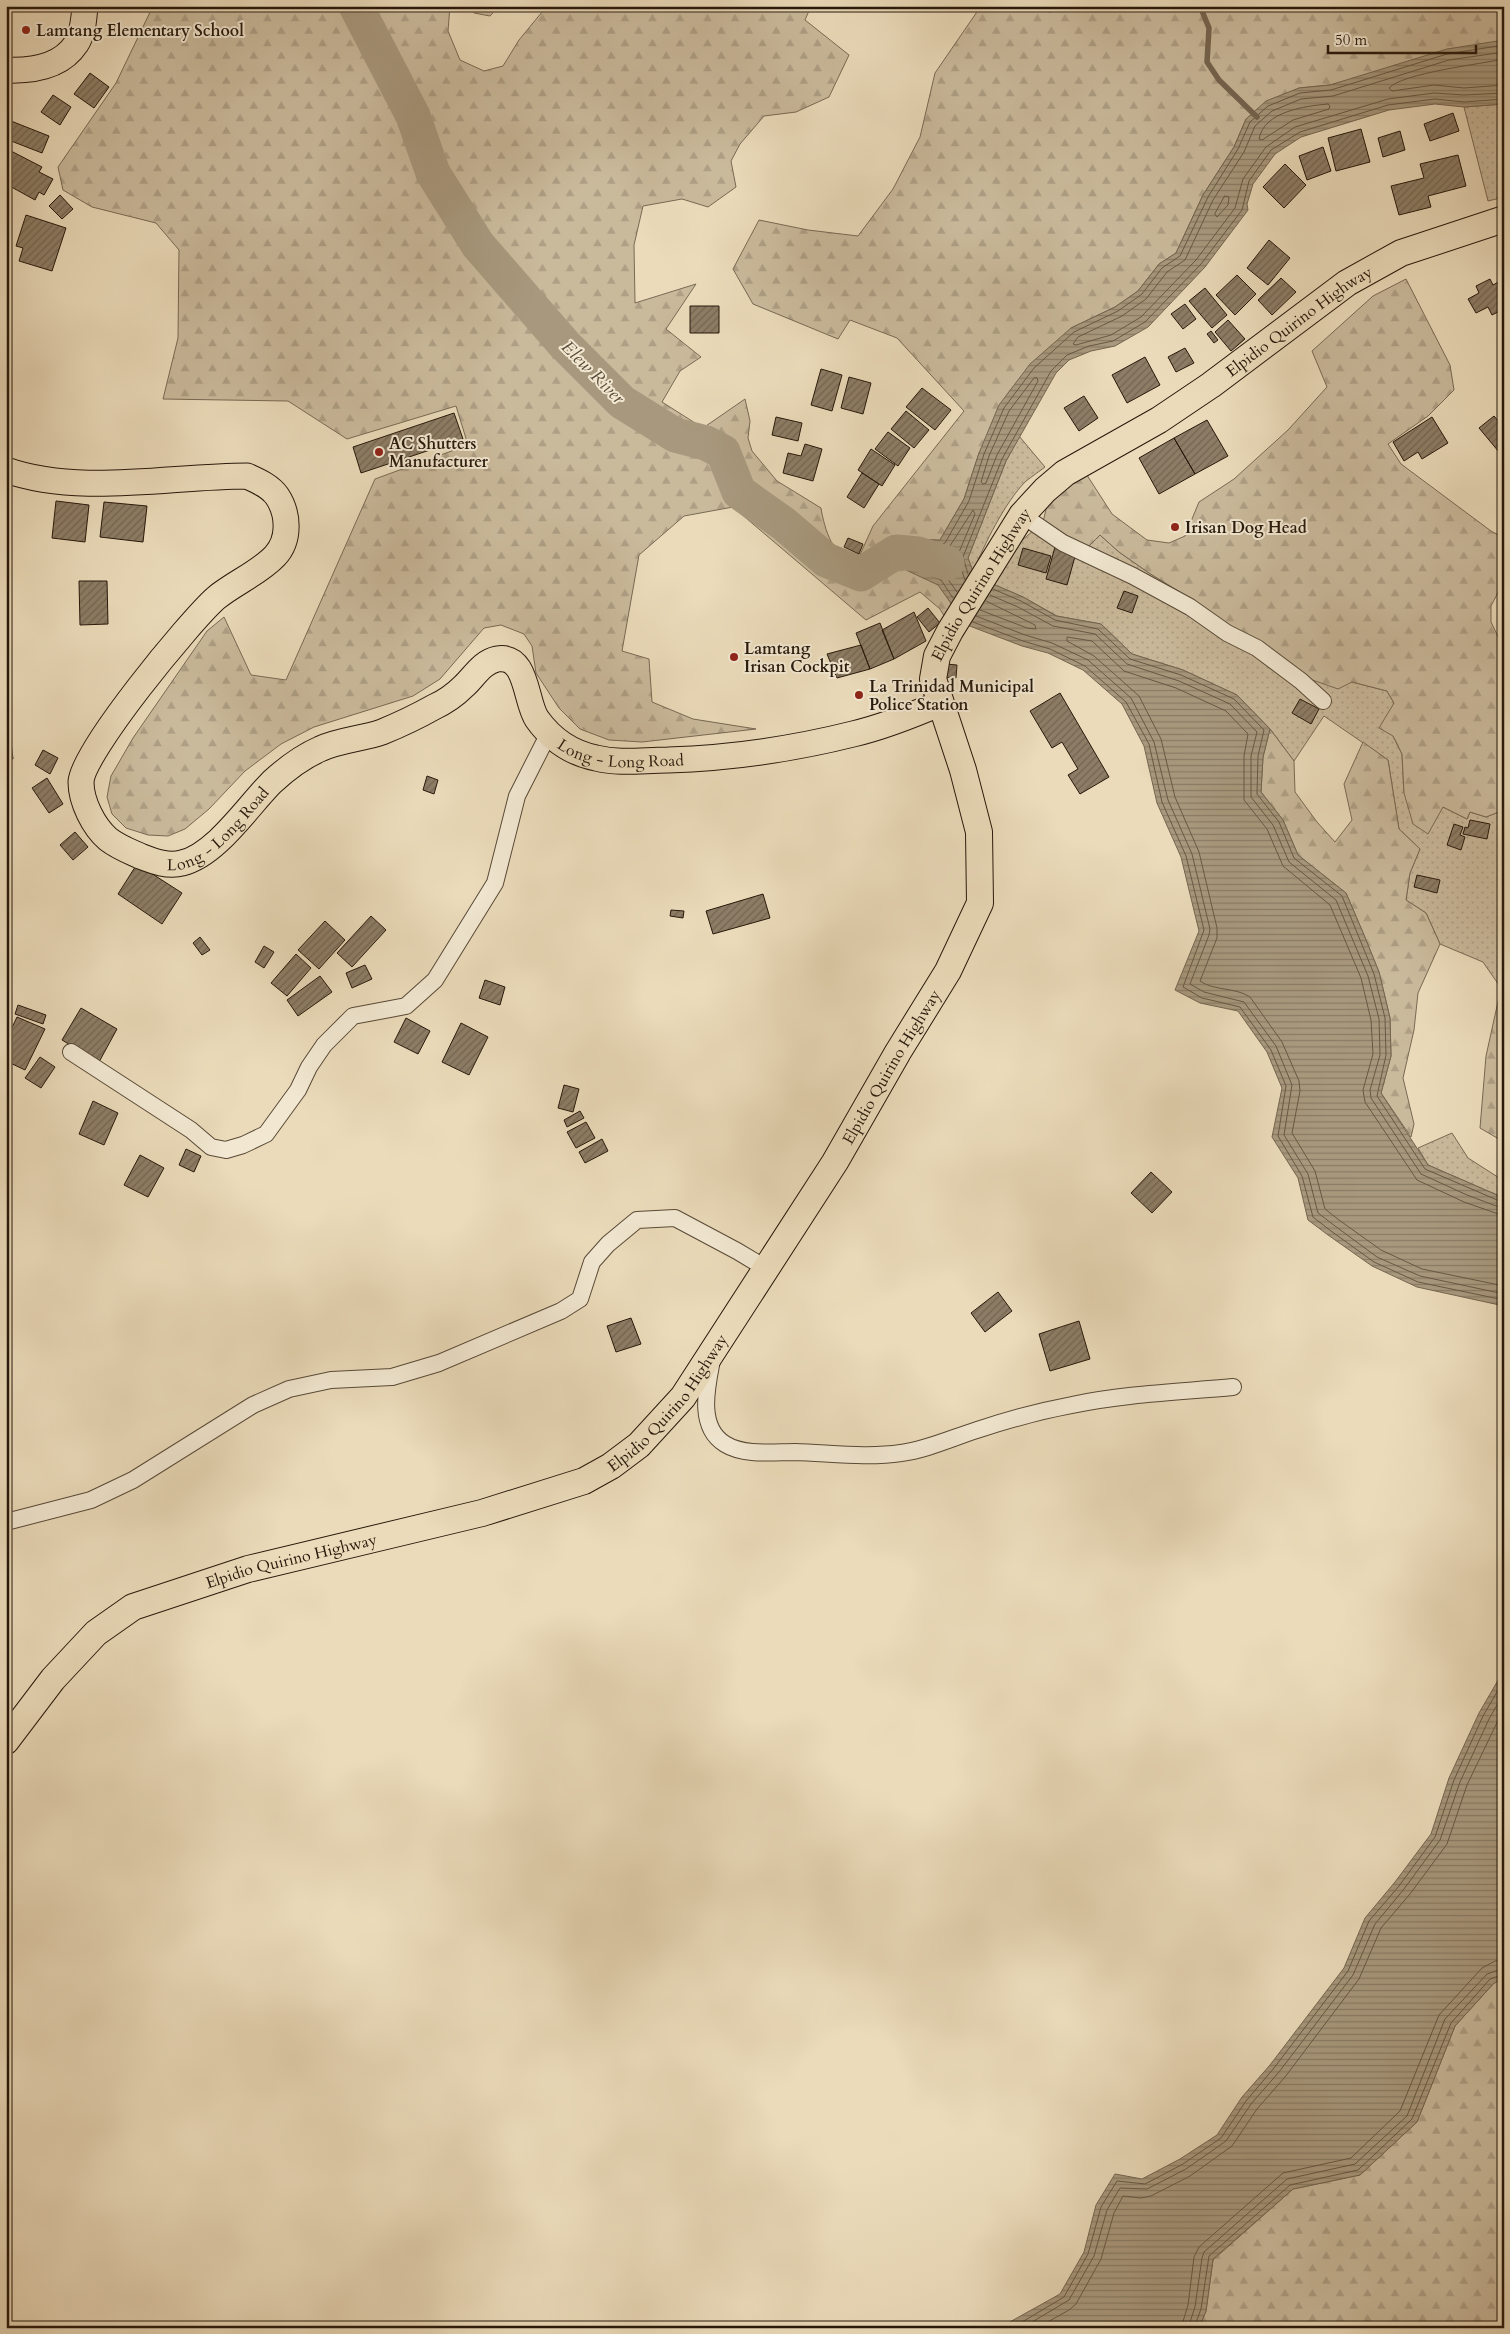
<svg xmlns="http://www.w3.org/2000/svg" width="1510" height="2334" font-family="Cardo,serif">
	<defs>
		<pattern id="grass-dots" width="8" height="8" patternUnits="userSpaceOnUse" patternTransform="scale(1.25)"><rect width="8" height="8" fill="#caba9c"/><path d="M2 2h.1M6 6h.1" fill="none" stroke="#ae9f85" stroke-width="1.8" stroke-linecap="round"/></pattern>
		<pattern id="forest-firs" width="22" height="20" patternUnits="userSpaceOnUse" patternTransform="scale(1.25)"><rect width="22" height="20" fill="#caba9c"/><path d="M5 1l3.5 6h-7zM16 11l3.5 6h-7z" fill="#ae9f85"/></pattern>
		<pattern id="water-rules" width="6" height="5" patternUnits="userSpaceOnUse" patternTransform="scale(1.25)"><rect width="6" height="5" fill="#a8997e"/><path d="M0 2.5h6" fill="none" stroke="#897c65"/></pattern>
		<pattern id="building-hatch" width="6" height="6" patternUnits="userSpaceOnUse" patternTransform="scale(1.25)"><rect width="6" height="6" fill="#8d7d66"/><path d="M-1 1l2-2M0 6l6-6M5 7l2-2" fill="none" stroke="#736552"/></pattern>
	</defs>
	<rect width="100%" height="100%" fill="#ebdbba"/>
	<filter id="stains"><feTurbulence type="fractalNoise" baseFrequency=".004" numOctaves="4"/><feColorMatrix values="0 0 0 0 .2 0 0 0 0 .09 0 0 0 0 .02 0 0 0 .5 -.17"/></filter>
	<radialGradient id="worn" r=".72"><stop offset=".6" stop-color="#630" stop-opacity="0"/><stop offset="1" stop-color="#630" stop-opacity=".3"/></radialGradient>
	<!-- grass -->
	<path fill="url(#grass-dots)" stroke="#786954" d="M1504 104V197L1488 201 1464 107Z
		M1019 436 1045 467C1039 472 1032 476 1026 481 1005 502 984 545 973 572L968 558 1006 461Z
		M1043 522 1100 535 1119 552 1149 573 1193 600 1352 682 1387 691 1394 703 1393 736 1402 754 1404 793 1443 807 1467 819 1470 812 1486 817 1504 810V988H1501L1483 962 1440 944 1426 913 1406 900 1410 873 1420 849 1399 829 1388 760 1324 716 1294 761 1270 729 1237 695 1183 670 1132 654 1101 624 1057 616 1023 597 993 584 1011 550Z
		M1452 1133 1468 1158 1504 1181V1198L1428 1165 1418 1148Z"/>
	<!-- forest -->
	<path fill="url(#forest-firs)" stroke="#786954" d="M153 6H450L448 31 460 60 484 71 503 66 519 40 547 6H811L805 20 849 55 829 97 796 112 764 116 740 144 731 161 736 187 708 207 682 199 643 206 634 245 635 303 696 284 666 329 701 357 680 371 662 402 703 428 745 399 750 421 748 438 752 451 777 481 821 508C824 527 834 564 858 559L873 526 964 411 897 338 850 320 838 339 753 304 733 269 759 220 808 230 858 236 893 189 920 137 935 73 981 6H1044L1050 13 1055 6H1504V40L1330 85 1299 88 1246 119 1234 147 1203 195 1176 253 1159 264 1138 291 1115 307 1071 328 979 453 964 499 940 540 924 577 938 584 952 605 946 619 940 609 920 592 866 620 733 507 684 516 639 555 622 651 649 659 652 702 693 719 756 729 642 742 609 740 580 729 559 708 536 673 532 646 524 634 501 625 484 628 440 679 413 696 314 727 281 744 245 771 209 809 185 829 168 836 148 835 126 828 112 814 107 797 111 776 133 738 207 631 224 617 251 675 286 680 375 479 468 445 456 406 347 439 288 401 163 399 178 338 179 250 156 223 92 207 63 190 58 167 116 83Z
		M468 6H499L490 16 474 13Z
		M1406 279 1450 365 1454 390 1428 416 1388 444 1401 464 1491 531 1504 538V581L1491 606V622L1504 649V810L1486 817 1470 812 1467 819 1443 807 1428 834 1413 824 1404 793 1402 754 1393 736 1379 728 1394 703 1387 691 1352 682 1338 689 1304 677 1230 629 1193 600 1149 573 1119 552 1100 535 1089 546 1065 539 1043 522 1048 501 1085 472 1112 514 1147 540 1169 543 1185 536 1199 502 1234 479 1288 430 1327 387 1312 351 1373 296Z
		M1270 729 1294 761 1295 792 1317 822 1335 842 1352 820 1344 784 1363 742 1388 760 1399 829 1420 849 1410 873 1406 900 1426 913 1440 944 1418 993 1414 1030 1403 1078 1414 1124 1411 1137 1381 1093 1391 1056 1390 1018 1379 972 1364 935 1346 893 1298 855 1283 820 1261 792 1263 757Z
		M1501 988H1504V1142L1480 1128 1486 1056Z
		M1504 1978V2328H1199L1206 2311 1213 2260 1293 2189 1360 2175 1417 2122 1455 2026 1494 1983Z"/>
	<!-- water -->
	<path fill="url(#water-rules)" stroke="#746550" d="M1504 40V104L1464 107 1435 104 1389 110 1301 137 1275 154 1253 184 1247 204 1248 210 1205 267 1148 327 1115 346 1091 351 1069 360 1056 373 1006 461 968 558 973 572 993 584 1023 597 1056 616 1101 624 1132 654 1183 670 1237 695 1270 729 1263 757 1261 792 1283 820 1298 855 1346 893 1364 935 1379 972 1390 1018 1391 1056 1381 1093 1428 1165 1504 1198V1306L1417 1287 1372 1266 1328 1235 1308 1220 1298 1178 1272 1137 1282 1088 1267 1052 1238 1011 1200 1003 1175 990 1199 931 1181 857 1157 803 1144 746 1122 704 1083 670 1048 653 1022 646 967 625 938 585 906 570 911 539 940 540 964 499 979 453 999 405 1030 364 1071 328 1115 307 1138 291 1159 264 1176 253 1203 195 1234 147 1246 119 1266 101 1299 88 1330 85 1447 49Z
		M1504 1670V1978L1494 1983 1455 2026 1417 2122 1360 2175 1293 2189 1213 2259 1206 2311 1199 2328H1007L1008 2323 1060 2294 1084 2252 1096 2205 1115 2174 1142 2179 1180 2159 1217 2135 1242 2097 1270 2065 1344 1968 1365 1918 1395 1882 1431 1834 1449 1778 1479 1713Z"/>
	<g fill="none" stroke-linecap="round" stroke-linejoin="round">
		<!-- shore -->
		<path stroke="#685844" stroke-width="1" d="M1504 52 1449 60 1333 96 1301 99 1272 111 1255 126 1244 152 1213 200 1185 260 1167 272 1146 299 1122 316 1078 337 1073 344 1076 345 1111 335 1141 317 1196 260 1235 208 1243 179 1266 147 1295 127 1388 99 1434 93 1464 95 1504 93
			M1504 59C1481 64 1403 73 1389 88L1392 91 1434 85 1464 88 1504 85
			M1328 104 1330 106 1329 109 1293 120 1262 140 1259 139C1264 111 1306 106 1328 104Z
			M1225 196 1229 197 1228 205 1217 217 1215 214Z
			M1037 378 1038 381 997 455 986 483 983 484 981 482 989 456 1009 411 1034 378Z
			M968 574 963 557 1002 459 1051 371 1067 355 1089 346 1113 341 1145 322 1201 264 1242 210 1249 181 1271 150 1300 132 1388 105 1435 99 1464 102 1504 99
			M993 589 1021 601 1055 620 1098 629 1130 659 1181 675 1234 699 1264 730 1258 756 1257 794 1279 822 1294 858 1342 896 1374 974 1385 1018 1386 1055 1377 1096 1425 1169 1504 1203
			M957 592 945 575 919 563 920 553 922 551 941 552 948 549 973 510 975 514 957 557 965 580
			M990 595 1018 607 1053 626 1095 634 1127 664 1179 681 1230 704 1257 732 1251 756V797L1273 825 1289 862 1336 900 1368 976 1379 1019 1380 1055 1370 1090 1371 1098 1421 1174 1467 1195 1504 1209
			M953 598 941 580 912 567 915 545H940L945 543 969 501 984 454 1004 408 1034 368 1074 332 1118 311 1142 294 1162 268 1180 256 1208 197 1238 149 1250 122 1268 106 1300 93 1331 90 1447 54 1504 45
			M980 610 1027 628 1036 629 1035 625 986 601
			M976 616 1025 635 1052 643 1088 660 1131 698 1154 742 1168 800 1192 854 1210 929 1209 935 1190 984 1204 992 1244 1002 1276 1046 1292 1085 1284 1135 1308 1174 1318 1213 1335 1226 1377 1257 1420 1276 1504 1294
			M973 622 1023 641 1050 649 1085 666 1126 702 1149 744 1162 802 1186 856 1204 930 1183 987 1202 998 1240 1007 1271 1050 1286 1086 1278 1136 1302 1176 1313 1217 1331 1231 1374 1262 1418 1282 1504 1300
			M1504 1216 1464 1202 1417 1180 1365 1102 1363 1090 1373 1054 1371 1020 1361 978 1330 905 1283 866 1267 829 1244 800V756L1248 734 1226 711 1176 688 1124 671 1092 641 1067 637V641L1094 656 1139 696 1161 739 1175 797 1199 852 1217 928V938L1200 981C1214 991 1235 987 1250 997L1282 1042 1299 1081 1300 1091 1292 1133 1315 1171 1325 1209 1339 1220 1381 1250 1422 1269 1504 1286
			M1012 2328 1064 2297 1088 2254 1101 2207 1117 2181 1145 2184 1183 2164 1221 2138 1246 2101 1274 2068 1348 1971 1369 1921 1399 1886 1435 1837 1454 1780 1483 1716 1504 1680
			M1022 2328 1069 2300 1094 2256 1107 2210 1120 2188 1147 2189 1186 2169 1226 2141 1251 2104 1279 2072 1353 1975 1375 1924 1404 1889 1440 1840 1460 1782 1489 1719 1504 1693
			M1037 2328 1069 2310 1076 2304 1101 2259 1114 2213 1123 2196 1141 2198 1151 2196 1190 2176 1232 2146 1257 2109 1285 2077 1359 1979 1381 1928 1410 1894 1447 1844 1467 1785 1504 1708
			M1181 2328 1188 2305 1194 2257 1199 2247 1283 2173 1351 2158 1400 2111 1439 2015 1482 1968 1495 1961 1504 1960
			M1188 2328 1195 2307 1202 2258 1204 2252 1287 2179 1355 2164 1407 2116 1445 2019 1487 1974 1504 1968
			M1194 2328 1201 2309 1209 2256 1290 2185 1358 2170 1412 2119 1451 2023 1490 1979 1504 1974"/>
		<!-- stream -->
		<path stroke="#746550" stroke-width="5.5" d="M1200 6 1209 28 1207 62 1219 80 1257 117"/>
		<!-- river -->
		<path stroke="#a8997e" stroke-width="35" d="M356 6 413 116 433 173 478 245 565 345 622 402 675 435 706 443 723 452 739 492 784 524 826 560 861 574 896 552 918 554 947 563"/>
	</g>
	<!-- building -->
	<path fill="url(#building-hatch)" stroke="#27180b" d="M90 73 109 87 94 108 74 94Z
		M6 88 10 89 6 102Z
		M53 95 71 107 60 125 41 112Z
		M6 106 10 107 6 119Z
		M1453 113 1459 131 1430 141 1424 124Z
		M11 121 49 136 42 153 6 139Z
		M1361 129 1370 162 1336 171 1328 138Z
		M1400 131 1405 150 1383 157 1378 138Z
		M1323 147 1331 171 1307 180 1299 156Z
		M11 151 42 167 39 172 53 179 44 195 39 192 35 200 6 184V159Z
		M1458 155 1466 186 1428 196 1431 207 1399 215 1391 186 1424 178 1420 164Z
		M1285 164 1306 185 1284 208 1263 187Z
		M60 195 73 209 62 219 49 206Z
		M26 215 66 228 52 271 19 261 23 248 16 246Z
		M1269 240 1290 258 1268 285 1247 268Z
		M1237 275 1256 294 1235 315 1216 295Z
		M1281 278 1296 292 1272 315 1258 300Z
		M1490 279 1493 285 1504 279V309L1492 315 1488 307 1476 313 1468 299 1479 293 1476 286Z
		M1205 288 1227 315 1212 328 1189 301Z
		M1185 304 1196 319 1183 329 1171 314Z
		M690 306H719V333H690Z
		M1228 320 1245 339 1231 351 1215 332Z
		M1211 331 1218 340 1214 343 1207 334Z
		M1185 348 1194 363 1176 372 1168 357Z
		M1145 357 1160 385 1127 403 1112 375Z
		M821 369 842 375 832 411 811 405Z
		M849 377 871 383 863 414 841 408Z
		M922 388 951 410 935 430 906 407Z
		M1084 396 1098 418 1079 431 1064 408Z
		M906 411 929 430 914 448 891 429Z
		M454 413 463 439 361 473 353 447Z
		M1494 416 1504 428V458L1479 428Z
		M776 417 802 423 798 441 772 435Z
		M1432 417 1448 443 1422 459 1418 452 1404 461 1393 442Z
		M1207 420 1228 456 1195 474 1174 438Z
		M888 432 910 448 898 466 875 449Z
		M1174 438 1195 474 1159 494 1139 458Z
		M805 444 822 449 813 481 783 473 788 453 801 456Z
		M871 449 895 465 882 486 858 470Z
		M862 473 879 484 864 508 847 497Z
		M56 501 89 505 85 542 52 538Z
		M104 502 147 506 143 542 100 537Z
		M848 538 863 544 859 554 844 547Z
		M1055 547 1076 553 1067 585 1046 579Z
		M1023 548 1051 556 1046 573 1018 565Z
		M79 581H107L108 624 80 625Z
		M1124 591 1138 596 1132 613 1117 608Z
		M928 608 940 623 929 632 917 617Z
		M914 612 926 641 894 659 882 630Z
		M880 623 894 659 870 669 856 633Z
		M861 645 870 669 837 678 827 654Z
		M946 664 957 665 956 678 945 677Z
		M1060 693 1109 777 1080 794 1068 775 1078 769 1062 742 1052 748 1030 711Z
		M1300 699 1319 709 1311 724 1292 713Z
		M11 742 13 759H6V743Z
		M43 750 58 758 50 774 35 765Z
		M427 776 438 780 434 794 423 790Z
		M47 778 63 804 49 813 32 788Z
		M1470 820 1490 824 1487 839 1463 834 1465 827 1468 828Z
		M1454 824 1463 827 1460 835 1465 837 1461 850 1447 845Z
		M75 832 88 847 73 860 60 845Z
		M137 864 182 893 162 924 118 894Z
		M1417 875 1440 880 1437 893 1414 887Z
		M763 894 770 918 713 934 706 911Z
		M671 910 684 911 683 918 670 916Z
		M371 916 386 930 352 967 337 953Z
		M325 921 345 940 319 969 298 950Z
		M200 937 210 950 202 955 193 943Z
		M264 946 274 952 264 968 255 962Z
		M296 954 311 968 287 996 271 983Z
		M365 965 372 979 352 988 346 973Z
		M320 976 332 992 298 1016 287 1000Z
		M485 980 505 987 500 1005 479 998Z
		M18 1005 46 1015 43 1024 15 1014Z
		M81 1008 117 1029 99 1062 62 1040Z
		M17 1017 45 1029 25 1070 6 1061V1040Z
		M406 1018 430 1031 418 1054 394 1042Z
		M461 1023 488 1037 469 1075 442 1062Z
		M40 1057 55 1067 41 1088 25 1078Z
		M564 1085 579 1089 573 1112 558 1108Z
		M93 1101 118 1113 104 1145 79 1134Z
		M580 1111 584 1118 567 1127 564 1120Z
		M586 1122 595 1138 576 1148 567 1132Z
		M602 1139 608 1151 585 1163 579 1152Z
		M186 1149 201 1156 194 1172 179 1165Z
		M140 1155 164 1168 148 1197 124 1185Z
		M1151 1172 1172 1192 1152 1213 1131 1193Z
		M998 1292 1012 1311 985 1332 971 1313Z
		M631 1318 641 1344 616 1352 607 1326Z
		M1079 1321 1090 1359 1050 1371 1039 1334Z"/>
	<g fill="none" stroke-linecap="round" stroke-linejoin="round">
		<defs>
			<path id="minor" d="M1022 515 1063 543 1133 576 1190 607 1227 633 1257 648 1301 681 1323 701
				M71 1052 191 1130 211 1147 226 1150 243 1145 266 1134 298 1090 309 1067 324 1045 353 1016 406 1006 435 980 495 883 517 796 549 733
				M712 1360C707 1386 697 1427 725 1444 744 1456 774 1452 795 1452 830 1453 867 1458 901 1453 926 1450 952 1438 977 1430 1007 1420 1040 1411 1072 1405 1124 1394 1179 1392 1233 1387
				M6 1522 91 1500 133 1480 253 1405 289 1389 331 1380 392 1377 439 1363 561 1311 580 1299 592 1262 608 1244 637 1220 675 1218 737 1251 767 1269"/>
			<g id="primary">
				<path d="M6 70C31 71 61 67 76 44 83 34 84 18 85 6"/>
				<path id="s1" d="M6 470C79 496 171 476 247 476 258 481 270 486 277 496 289 514 290 540 275 556 259 573 234 583 216 598 190 621 82 752 81 782 81 802 94 827 108 839 118 847 129 851 140 856 153 861 168 867 182 863 216 855 248 806 272 782 285 770 304 756 320 749 339 740 362 739 382 732 399 725 418 716 434 707 445 702 456 694 464 686 474 677 482 662 497 659 528 654 525 702 537 719 552 740 571 753 596 758 620 764 643 760 668 760 729 758 793 749 853 734 883 727 913 715 941 703"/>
			</g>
			<g id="trunk">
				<path id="s2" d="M6 1741 53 1679 96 1633 133 1607 248 1569 482 1513 584 1481 611 1466 639 1445 683 1397 835 1162 898 1052 948 971 980 903 979 832 963 770 933 679 937 656 950 631 1022 515 1045 490 1065 473 1159 420 1211 385 1347 283 1401 253 1504 219"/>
			</g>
		</defs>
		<!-- minor casing -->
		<use href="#minor" stroke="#584937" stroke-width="18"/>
		<!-- primary casing -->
		<use href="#primary" stroke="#27180b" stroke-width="27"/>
		<!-- trunk casing -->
		<use href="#trunk" stroke="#27180b" stroke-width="28"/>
		<!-- minor -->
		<use href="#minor" stroke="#f2e8d2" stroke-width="16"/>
		<!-- primary -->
		<use href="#primary" stroke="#ebdbba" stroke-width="25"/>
		<!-- trunk -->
		<use href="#trunk" stroke="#ebdbba" stroke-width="26"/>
	</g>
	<!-- markers -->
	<g fill="#8f2418" stroke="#f2e8d2" stroke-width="2">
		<circle cx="26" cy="30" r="5"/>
		<circle cx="379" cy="452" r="5"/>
		<circle cx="1175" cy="527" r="5"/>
		<circle cx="734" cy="657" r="5"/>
		<circle cx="859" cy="695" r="5"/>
	</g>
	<g text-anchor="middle" stroke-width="4" stroke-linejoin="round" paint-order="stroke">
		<!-- poi labels -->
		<g font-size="16" font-weight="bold" fill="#27180b" stroke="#f2e8d2" text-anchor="start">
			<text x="36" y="36">Lamtang Elementary School</text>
			<text x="389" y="449">AC Shutters<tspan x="389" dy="18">Manufacturer</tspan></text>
			<text x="1185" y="533">Irisan Dog Head</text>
			<text x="744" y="654">Lamtang<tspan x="744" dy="18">Irisan Cockpit</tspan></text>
			<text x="869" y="692">La Trinidad Municipal<tspan x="869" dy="18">Police Station</tspan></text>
		</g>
		<!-- street labels -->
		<g font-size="16" fill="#27180b" stroke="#f2e8d2">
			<text dy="6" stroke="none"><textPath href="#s2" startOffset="2121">Elpidio Quirino Highway</textPath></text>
			<text dy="6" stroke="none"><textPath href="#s2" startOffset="1701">Elpidio Quirino Highway</textPath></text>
			<text dy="6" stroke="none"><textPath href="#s1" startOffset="1349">Long - Long Road</textPath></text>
			<text dy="6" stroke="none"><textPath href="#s1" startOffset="839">Long - Long Road</textPath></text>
			<text dy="6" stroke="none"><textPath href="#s2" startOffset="1176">Elpidio Quirino Highway</textPath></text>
			<text dy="6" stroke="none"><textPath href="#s2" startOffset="771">Elpidio Quirino Highway</textPath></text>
			<text dy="6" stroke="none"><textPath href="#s2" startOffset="351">Elpidio Quirino Highway</textPath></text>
		</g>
		<!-- water labels -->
		<g font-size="18" font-style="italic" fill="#5b4c39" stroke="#f2e8d2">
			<text transform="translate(593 372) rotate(45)" y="6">Elew River</text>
		</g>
	</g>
	<!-- margin -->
	<rect width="1510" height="2334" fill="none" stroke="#ebdbba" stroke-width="25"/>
	<rect x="8" y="8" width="1495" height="2319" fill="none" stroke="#27180b" stroke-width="2.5"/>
	<rect x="12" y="12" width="1485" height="2309" fill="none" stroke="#27180b"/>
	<!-- scale -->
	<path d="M1328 45v8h148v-8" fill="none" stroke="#27180b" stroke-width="2.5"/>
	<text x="1335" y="45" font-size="15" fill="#27180b" stroke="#f2e8d2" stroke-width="4" paint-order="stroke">50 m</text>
	<rect width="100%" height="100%" filter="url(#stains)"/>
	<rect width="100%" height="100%" fill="url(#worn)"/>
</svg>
